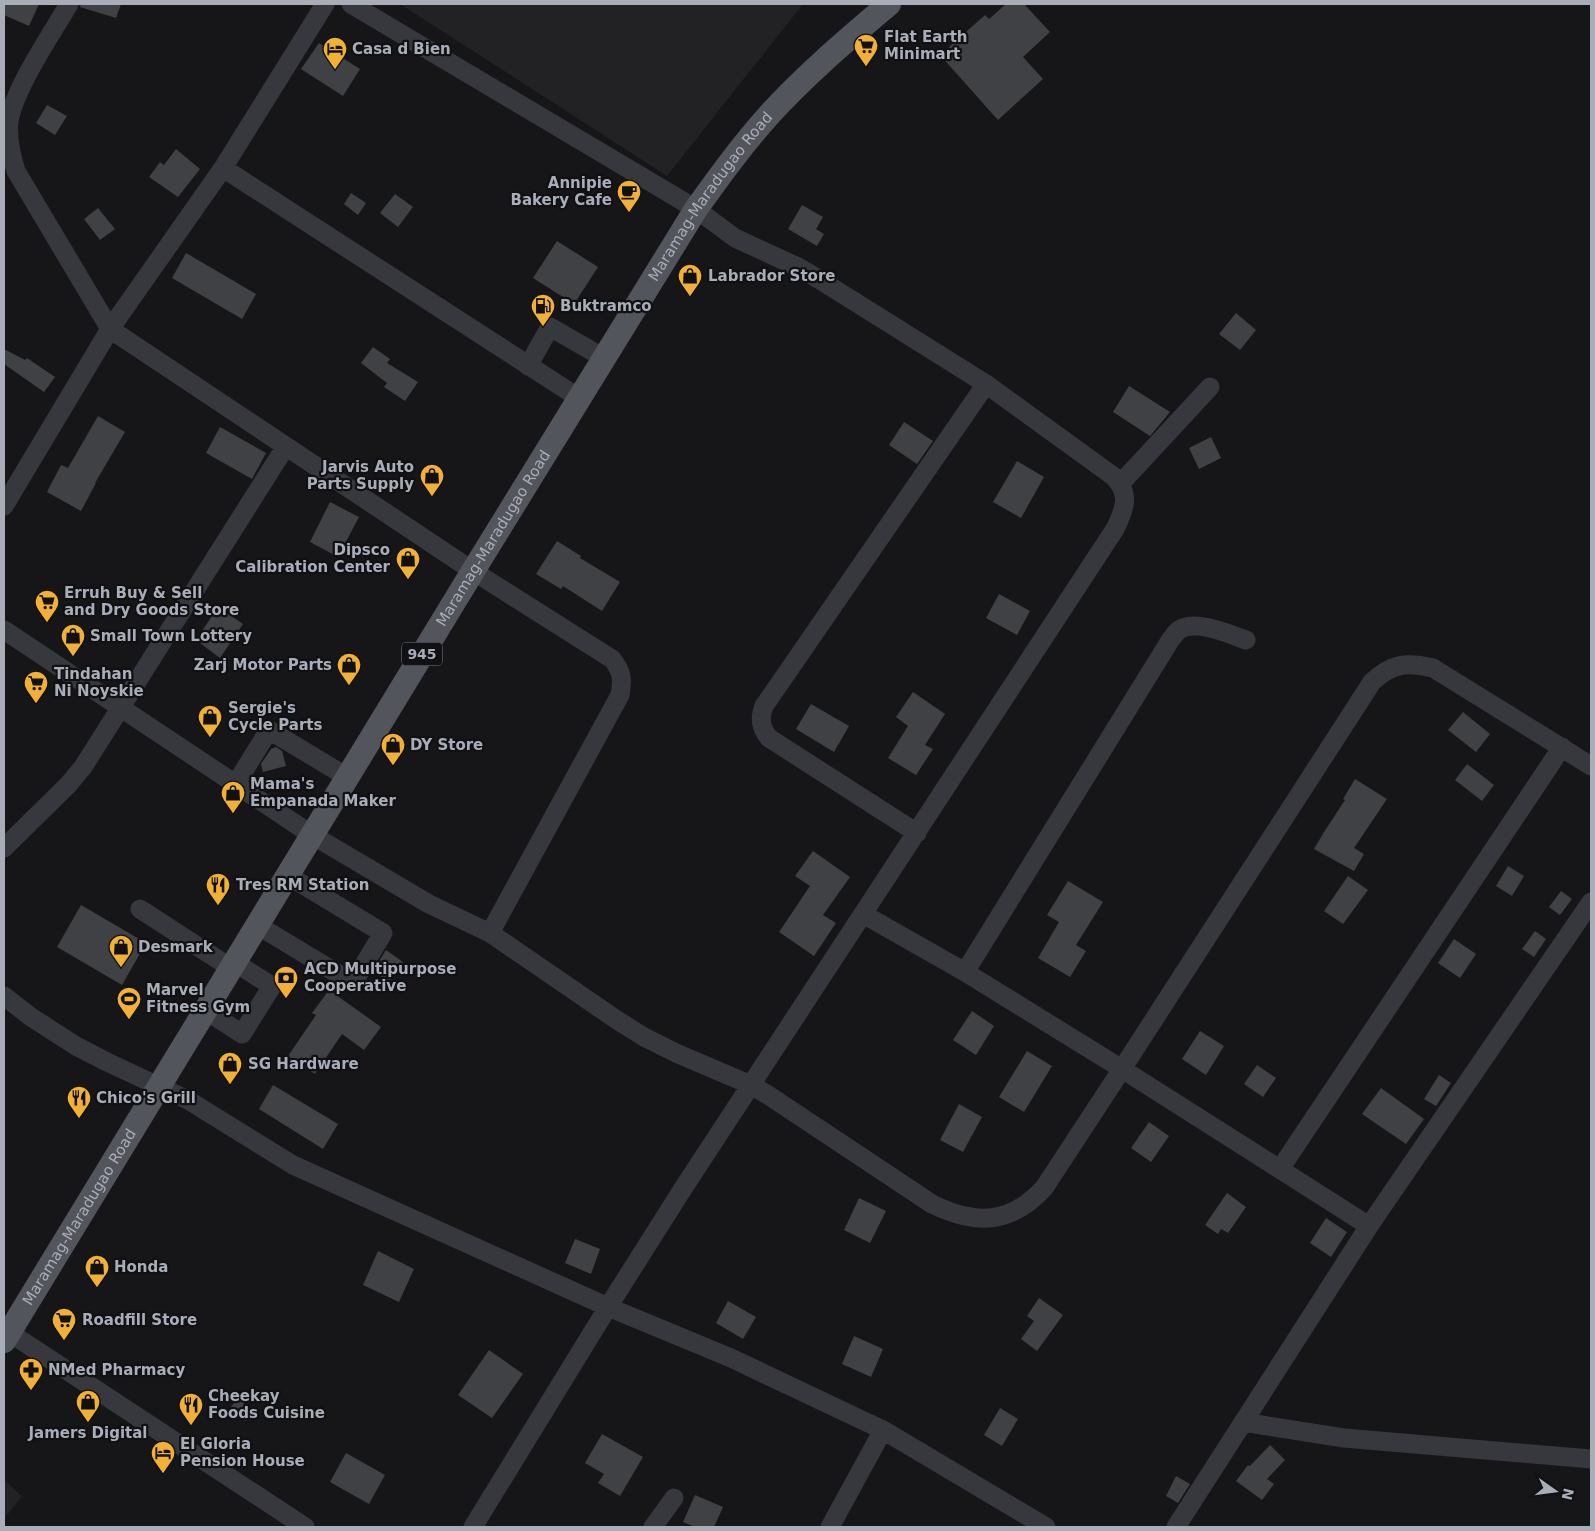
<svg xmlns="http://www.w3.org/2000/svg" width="1595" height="1531" font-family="'DejaVu Sans',sans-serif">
	<rect width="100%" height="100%" fill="#161618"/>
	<!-- built -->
	<path fill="#222225" d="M400 4H803L667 176Z
		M4 1480 22 1496 4 1519Z"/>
	<!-- building -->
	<path fill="#404145" d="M4 4H39L29 26 4 15Z
		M81 4H121L116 18 80 7Z
		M1006 4H1024L1050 32 1023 57 1043 79 998 120 940 55 985 15 989 19Z
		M319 43 360 69 343 96 301 69Z
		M47 105 67 116 55 135 36 123Z
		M176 149 200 169 178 197 149 177 160 162 164 165Z
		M351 193 366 203 358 215 344 204Z
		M395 194 413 207 398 227 380 213Z
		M802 205 823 217 816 229 824 234 817 246 788 229Z
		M98 208 115 229 100 240 84 219Z
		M557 241 598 267 574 304 533 278Z
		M186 253 256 294 242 319 172 278Z
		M1236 313 1256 330 1240 350 1219 334Z
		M373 347 390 359 387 363 418 382 405 401 384 387 387 383 361 363Z
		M4 349 25 360 27 358 55 377 44 392 4 364Z
		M1129 386 1170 412 1150 436 1113 412Z
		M98 416 125 432 95 483H96L81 511 47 492 61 465 68 468Z
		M904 422 933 441 917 464 889 445Z
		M220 427 266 453 252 479 206 453Z
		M1211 437 1221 458 1199 469 1189 448Z
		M1017 461 1044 477 1021 518 993 502Z
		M330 502 359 517 338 557 310 542Z
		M557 541 581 556 580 558 620 582 602 611 563 586 561 589 536 574Z
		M999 594 1030 611 1017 635 986 618Z
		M218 607 243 624 220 658 196 640Z
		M913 692 945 714 925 745 933 749 916 775 888 758 908 726 896 717Z
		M811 704 849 726 834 752 796 729Z
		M1463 712 1490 734 1476 752 1448 730Z
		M276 747 282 751 286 766 263 772 261 764 271 749Z
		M1467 764 1494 785 1482 801 1455 780Z
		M1355 779 1387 799 1354 848 1364 854 1354 871 1314 849 1324 832 1345 800 1343 799Z
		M813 851 850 877 823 915 836 923 814 956 779 932 810 886 795 876Z
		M1508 866 1524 876 1512 896 1496 886Z
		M1348 876 1368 890 1343 924 1324 911Z
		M1068 881 1103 902 1076 945 1086 951 1070 977 1038 958 1059 922 1047 915Z
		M1561 891 1572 899 1560 915 1549 907Z
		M81 905 146 943 122 985 57 947Z
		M1535 931 1546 939 1534 957 1522 949Z
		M1454 939 1476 954 1460 978 1438 963Z
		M386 950 403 962 389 982 373 971Z
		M329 990 381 1027 364 1050 342 1034 315 1074 288 1056 316 1015 312 1013Z
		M972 1011 994 1026 976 1055 953 1040Z
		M1200 1031 1224 1046 1206 1075 1182 1059Z
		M1027 1051 1052 1066 1024 1112 999 1097Z
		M1257 1065 1276 1078 1263 1097 1244 1084Z
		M1439 1075 1451 1083 1436 1106 1424 1099Z
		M273 1085 338 1124 323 1149 259 1109Z
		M1381 1088 1424 1119 1406 1144 1362 1114Z
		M959 1104 982 1117 963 1152 940 1140Z
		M1149 1122 1169 1136 1151 1162 1131 1148Z
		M1227 1193 1246 1207 1228 1233 1221 1229 1218 1234 1205 1225Z
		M859 1198 886 1211 870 1243 844 1230Z
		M1326 1218 1347 1232 1331 1257 1310 1243Z
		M575 1239 600 1249 591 1274 565 1263Z
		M378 1251 414 1269 399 1302 363 1285Z
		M1039 1298 1063 1315 1037 1351 1021 1339 1034 1321 1027 1316Z
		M728 1301 756 1317 743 1339 716 1323Z
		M854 1336 883 1349 871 1377 842 1364Z
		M489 1350 523 1374 492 1418 458 1395Z
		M238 1398 253 1411 245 1421 230 1408Z
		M1000 1408 1018 1419 1002 1446 984 1435Z
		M602 1434 643 1457 620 1496 598 1483 604 1474 585 1463Z
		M1270 1445 1285 1460 1267 1479 1274 1484 1262 1500 1236 1481 1248 1465 1250 1466Z
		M346 1453 385 1475 369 1504 330 1482Z
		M1176 1476 1190 1484 1178 1503 1166 1496Z
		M695 1495 723 1507 714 1527H695L683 1522Z"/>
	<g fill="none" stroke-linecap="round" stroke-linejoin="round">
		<!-- minor -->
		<path stroke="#37383d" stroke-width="19" d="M69 4C51 35 15 87 9 121 7 139 11 155 16 171L110 329 473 571 612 659C622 671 623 680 620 695L490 933
			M351 4 696 209 735 238 798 267 820 280 986 384 1113 476C1131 493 1125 509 1115 529L684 1187 608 1307 473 1527
			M223 168 579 398
			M528 366 550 327 604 358
			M1121 483 1210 387
			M4 506 110 329 223 168 325 4
			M4 630 312 835 429 904 490 933 617 1020 644 1037 676 1053 751 1085 768 1095 932 1204C975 1225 1010 1225 1044 1188L1122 1069 1372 682C1392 663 1407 662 1433 668L1591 766
			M235 785 269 730 347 777
			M917 833 769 738C761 728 759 719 764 706L986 384
			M4 848 68 785 83 767 286 446
			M140 909 231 968
			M863 914 965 972 1122 1069 1369 1226
			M257 925 353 983 383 933 287 875
			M965 972 1171 639C1173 637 1176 632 1179 630 1196 619 1229 634 1246 640
			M4 996 31 1017 76 1046 107 1062 188 1100 293 1165 608 1307 731 1358 883 1430 1046 1527
			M205 1010 242 1034 272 986 234 962
			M1280 1169 1562 747
			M4 1329 305 1527
			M1243 1422 1344 1438 1591 1459
			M653 1527 674 1498
			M830 1527 883 1430
			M1176 1527 1369 1226 1591 902"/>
		<!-- major -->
		<path stroke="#53555c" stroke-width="24" id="s1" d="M4 1341 473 571 696 209C719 177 742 145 769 115 805 75 848 39 889 4"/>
	</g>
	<!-- icons -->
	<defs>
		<symbol id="supermarket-pin" viewBox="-11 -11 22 30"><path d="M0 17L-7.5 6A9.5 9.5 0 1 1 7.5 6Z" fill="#f2b134" stroke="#111113"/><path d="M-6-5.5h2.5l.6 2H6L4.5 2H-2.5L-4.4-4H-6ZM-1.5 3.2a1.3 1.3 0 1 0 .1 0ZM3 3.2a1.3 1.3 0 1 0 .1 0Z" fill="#111"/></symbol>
		<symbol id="hotel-pin" viewBox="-11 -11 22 30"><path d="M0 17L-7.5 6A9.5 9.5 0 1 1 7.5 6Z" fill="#f2b134" stroke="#111113"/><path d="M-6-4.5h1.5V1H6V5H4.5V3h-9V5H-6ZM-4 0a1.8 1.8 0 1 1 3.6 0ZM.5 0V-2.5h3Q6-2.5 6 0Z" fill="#111"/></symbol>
		<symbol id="cafe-pin" viewBox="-11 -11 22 30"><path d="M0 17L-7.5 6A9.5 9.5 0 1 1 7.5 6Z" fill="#f2b134" stroke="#111113"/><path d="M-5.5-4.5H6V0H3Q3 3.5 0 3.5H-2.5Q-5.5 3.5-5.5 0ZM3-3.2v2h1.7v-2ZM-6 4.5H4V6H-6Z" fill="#111"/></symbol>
		<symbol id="shop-pin" viewBox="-11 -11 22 30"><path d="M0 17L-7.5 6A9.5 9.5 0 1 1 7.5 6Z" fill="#f2b134" stroke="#111113"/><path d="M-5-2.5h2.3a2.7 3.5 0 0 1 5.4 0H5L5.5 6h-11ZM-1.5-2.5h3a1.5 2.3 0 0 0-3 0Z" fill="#111"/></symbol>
		<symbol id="fuel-pin" viewBox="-11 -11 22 30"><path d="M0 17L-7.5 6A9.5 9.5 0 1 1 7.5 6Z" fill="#f2b134" stroke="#111113"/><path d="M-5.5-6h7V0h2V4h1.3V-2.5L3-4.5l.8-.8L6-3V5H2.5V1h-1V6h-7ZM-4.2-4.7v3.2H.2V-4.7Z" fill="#111"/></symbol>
		<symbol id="restaurant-pin" viewBox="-11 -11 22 30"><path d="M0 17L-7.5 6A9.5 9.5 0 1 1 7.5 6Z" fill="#f2b134" stroke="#111113"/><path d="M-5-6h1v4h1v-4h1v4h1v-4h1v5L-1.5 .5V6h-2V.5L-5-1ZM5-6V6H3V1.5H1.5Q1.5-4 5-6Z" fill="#111"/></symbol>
		<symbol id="bank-pin" viewBox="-11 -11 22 30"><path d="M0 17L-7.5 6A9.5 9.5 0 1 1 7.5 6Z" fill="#f2b134" stroke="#111113"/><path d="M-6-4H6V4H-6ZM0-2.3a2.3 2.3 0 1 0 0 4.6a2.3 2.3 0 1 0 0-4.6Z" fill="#111"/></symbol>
		<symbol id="stadium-pin" viewBox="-11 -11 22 30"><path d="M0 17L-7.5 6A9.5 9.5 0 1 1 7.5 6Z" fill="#f2b134" stroke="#111113"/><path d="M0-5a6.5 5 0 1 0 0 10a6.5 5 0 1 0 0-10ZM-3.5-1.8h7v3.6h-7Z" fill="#111"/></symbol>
		<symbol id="pharmacy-pin" viewBox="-11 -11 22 30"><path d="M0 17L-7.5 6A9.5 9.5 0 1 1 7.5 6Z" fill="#f2b134" stroke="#111113"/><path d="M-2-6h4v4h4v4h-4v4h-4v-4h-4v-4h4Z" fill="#111"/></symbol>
	</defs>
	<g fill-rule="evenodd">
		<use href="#supermarket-pin" x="852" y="32" width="28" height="38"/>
		<use href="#hotel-pin" x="321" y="35" width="28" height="38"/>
		<use href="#cafe-pin" x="615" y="178" width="28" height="38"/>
		<use href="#shop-pin" x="676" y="262" width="28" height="38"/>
		<use href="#fuel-pin" x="529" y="292" width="28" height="38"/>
		<use href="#shop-pin" x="418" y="462" width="28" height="38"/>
		<use href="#shop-pin" x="394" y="545" width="28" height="38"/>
		<use href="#supermarket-pin" x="33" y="588" width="28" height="38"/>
		<use href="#shop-pin" x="59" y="622" width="28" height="38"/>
		<use href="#shop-pin" x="335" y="651" width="28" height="38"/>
		<use href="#supermarket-pin" x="22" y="669" width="28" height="38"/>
		<use href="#shop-pin" x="196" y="703" width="28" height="38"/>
		<use href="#shop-pin" x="379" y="731" width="28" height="38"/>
		<use href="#shop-pin" x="219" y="779" width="28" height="38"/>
		<use href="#restaurant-pin" x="204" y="871" width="28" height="38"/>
		<use href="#shop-pin" x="107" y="933" width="28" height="38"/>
		<use href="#bank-pin" x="272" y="964" width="28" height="38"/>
		<use href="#stadium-pin" x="115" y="985" width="28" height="38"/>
		<use href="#shop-pin" x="216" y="1050" width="28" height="38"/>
		<use href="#restaurant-pin" x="65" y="1084" width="28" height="38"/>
		<use href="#shop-pin" x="83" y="1253" width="28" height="38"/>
		<use href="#supermarket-pin" x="50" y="1306" width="28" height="38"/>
		<use href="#pharmacy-pin" x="17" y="1356" width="28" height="38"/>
		<use href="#shop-pin" x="74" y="1388" width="28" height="38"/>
		<use href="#restaurant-pin" x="177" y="1391" width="28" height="38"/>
		<use href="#hotel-pin" x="149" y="1439" width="28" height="38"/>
	</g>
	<g text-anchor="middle" stroke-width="4.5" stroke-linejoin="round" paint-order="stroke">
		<!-- shield labels -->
		<rect fill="#111113" stroke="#7b7e86" stroke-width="1" x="402" y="642.5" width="40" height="23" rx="4"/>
		<g font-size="14" font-weight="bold" fill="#a8adb8">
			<text x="422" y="659">945</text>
		</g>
		<!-- poi labels -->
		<g font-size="15" font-weight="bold" fill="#a8adb8" stroke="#111113" text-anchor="start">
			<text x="884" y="42">Flat Earth<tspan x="884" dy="17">Minimart</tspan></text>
			<text x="352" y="54">Casa d Bien</text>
			<text x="612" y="188" text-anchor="end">Annipie<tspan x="612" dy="17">Bakery Cafe</tspan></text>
			<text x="708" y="281">Labrador Store</text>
			<text x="560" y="311">Buktramco</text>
			<text x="414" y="472" text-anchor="end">Jarvis Auto<tspan x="414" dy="17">Parts Supply</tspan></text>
			<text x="390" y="555" text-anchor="end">Dipsco<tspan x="390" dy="17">Calibration Center</tspan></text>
			<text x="64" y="598">Erruh Buy &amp; Sell<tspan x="64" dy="17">and Dry Goods Store</tspan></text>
			<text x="90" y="641">Small Town Lottery</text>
			<text x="332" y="670" text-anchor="end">Zarj Motor Parts</text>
			<text x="54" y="679">Tindahan<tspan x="54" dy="17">Ni Noyskie</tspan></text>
			<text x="228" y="713">Sergie's<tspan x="228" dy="17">Cycle Parts</tspan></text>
			<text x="410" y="750">DY Store</text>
			<text x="250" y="789">Mama's<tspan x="250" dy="17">Empanada Maker</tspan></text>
			<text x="236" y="890">Tres RM Station</text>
			<text x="138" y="952">Desmark</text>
			<text x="304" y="974">ACD Multipurpose<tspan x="304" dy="17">Cooperative</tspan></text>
			<text x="146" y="995">Marvel<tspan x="146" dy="17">Fitness Gym</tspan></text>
			<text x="248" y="1069">SG Hardware</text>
			<text x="96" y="1103">Chico's Grill</text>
			<text x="114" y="1272">Honda</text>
			<text x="82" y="1325">Roadfill Store</text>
			<text x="48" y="1375">NMed Pharmacy</text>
			<text x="208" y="1401">Cheekay<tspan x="208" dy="17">Foods Cuisine</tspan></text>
			<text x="88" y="1438" text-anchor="middle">Jamers Digital</text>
			<text x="180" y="1449">El Gloria<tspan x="180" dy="17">Pension House</tspan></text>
		</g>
		<!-- street labels -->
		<g font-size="15" fill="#a8adb8" stroke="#111113">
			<text dy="5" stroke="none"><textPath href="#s1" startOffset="1345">Maramag-Maradugao Road</textPath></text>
			<text dy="5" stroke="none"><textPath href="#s1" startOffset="940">Maramag-Maradugao Road</textPath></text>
			<text dy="5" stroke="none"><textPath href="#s1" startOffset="145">Maramag-Maradugao Road</textPath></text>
		</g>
	</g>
	<!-- border -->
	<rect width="1595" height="1531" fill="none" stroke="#a8adb8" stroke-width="10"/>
	<!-- north arrow -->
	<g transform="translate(1555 1491) rotate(104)" stroke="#111113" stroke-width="4" paint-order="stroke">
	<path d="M0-4L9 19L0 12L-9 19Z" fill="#a8adb8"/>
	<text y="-8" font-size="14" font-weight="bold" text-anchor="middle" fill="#a8adb8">N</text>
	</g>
</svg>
